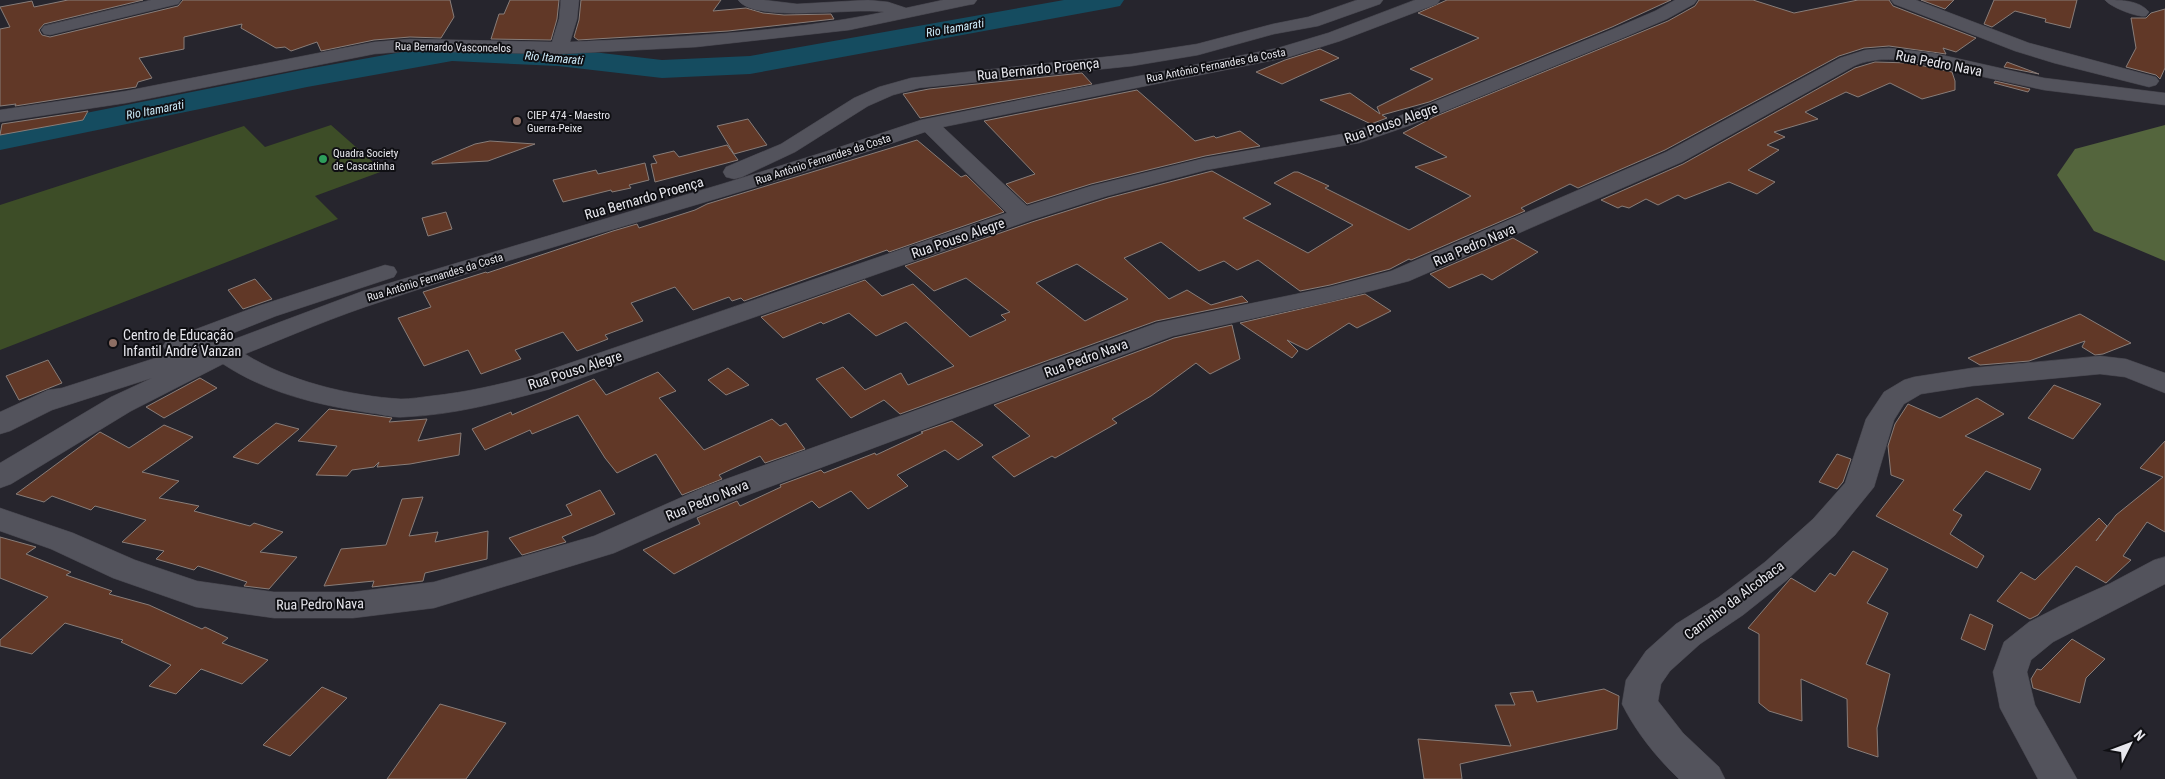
<svg xmlns="http://www.w3.org/2000/svg" width="2165" height="779" font-family="'Roboto Condensed',sans-serif">
	<rect width="100%" height="100%" fill="#26252d"/>
	<!-- green -->
	<path fill="#3d4d27" d="M331 125 383 171 315 196 338 219 0 350V205L244 126 265 147Z"/>
	<!-- forest -->
	<path fill="#54653d" d="M2165 125V261L2094 231 2057 175 2075 149Z"/>
	<g fill="none" stroke-linecap="round" stroke-linejoin="round">
		<!-- river -->
		<path fill="#154c60" fill-rule="evenodd" d="M1064 0H1124L1120 6 1110 8 750 74 662 78 558 66 452 61 307 87 0 150V130L307 69 452 43 558 48 662 60 750 56Z"/>
	</g>
	<!-- building -->
	<path fill="#613827" stroke="#887d79" fill-rule="evenodd" d="M68 0H143L44 24 39 30 42 35 50 37 178 6 183 0H450L454 17 441 38 410 37 374 40 321 51 317 42 291 51 285 47 276 48 241 28 242 24 184 37V49L139 58 152 78 138 82 136 87 15 106 16 104 0 106V29L10 27 0 7 32 1 34 7Z
		M510 0H559L557 19 551 40 491 39 499 14H504Z
		M581 0H721L713 11 746 8 763 13 784 15 831 14 834 19 728 31 578 40 574 37 579 20Z
		M1447 0H1671L1612 27 1429 102 1382 115 1387 118 1371 124 1320 100 1350 93 1380 114 1377 107 1433 79 1410 69 1479 38 1418 13Z
		M1699 0H1753L1794 13 1858 0H1889L1893 6 1976 38 1956 52 1943 48 1946 54 1889 46 1864 48 1839 56 1665 150 1578 188 1570 184 1521 208 1525 211 1411 260 1409 259 1390 269 1330 285 1300 291 1258 260 1237 270 1224 261 1199 271 1161 242 1124 258 1169 299 1187 290 1211 305 1242 296 1248 302 1156 321 900 414 884 400 851 418 816 379 843 367 865 390 901 373 908 385 954 366 906 322 876 336 849 313 823 324 821 322 783 338 761 317 865 280 882 296 913 284 970 337 1006 320 1001 315 1010 312 966 278 934 291 905 266 1032 222 1108 198 1212 171 1271 204 1243 218 1308 253 1353 225 1274 183 1294 172H1298L1329 186 1325 188 1409 230 1471 196 1415 167 1447 157 1403 133 1434 117 1668 21 1695 6ZM1077 264 1128 299 1085 321 1036 283Z
		M1921 0H1954L1945 9Z
		M1994 0H2077L2070 28 2045 22 2046 19 2015 11 1992 27 1984 24Z
		M2165 9V68L2160 79 2156 75 2126 67 2136 48 2131 18H2146L2151 13Z
		M1320 49 1339 58 1282 84 1256 72 1285 60Z
		M1875 62 1910 63 1952 72 1955 81V90L1922 99 1890 83 1858 97 1846 92 1805 112 1818 119 1774 132 1785 137 1767 145 1779 150 1748 170 1775 182 1757 194 1729 182 1685 199 1678 195 1658 205 1646 199 1629 208 1622 206 1618 208 1601 200 1683 164 1855 68Z
		M2007 62 2039 74 2004 67Z
		M1082 73 1092 84 920 118 903 94 929 89Z
		M1995 81 2030 89 2028 92 1994 83Z
		M1137 90 1195 141 1214 136 1216 138 1240 131 1260 146 1205 156 1091 184 1027 204 1006 184 1035 174 984 121Z
		M88 111 83 120 0 135 2 124Z
		M748 119 767 145 734 154 717 126Z
		M917 140 961 177 966 175 1004 212 889 252 887 250 744 301 741 298 732 301 729 297 693 310 675 287 631 303 643 321 605 335 608 339 577 351 563 332 515 350 521 359 481 374 468 350 424 366 398 318 431 307 423 292 486 272 487 273 613 231 637 224 639 228 695 210 707 204Z
		M490 141 535 144 488 161 432 164V162L475 144Z
		M727 145 738 160 655 182 651 164 657 163 653 156 674 151 679 157Z
		M645 163 649 180 629 185 631 188 612 192 611 190 563 202 553 180 596 170 598 174Z
		M446 212 452 229 428 236 422 218Z
		M1513 238 1538 252 1492 280 1482 274 1449 288 1430 274Z
		M255 279 272 299 243 309 228 290Z
		M1365 294 1391 311 1357 328 1349 323 1307 350 1287 340 1298 351 1292 358 1240 323Z
		M2080 314 2131 343 2103 354 2095 355 2082 347 2085 341 2029 361 1980 365 1968 358Z
		M1232 325 1240 359 1210 374 1196 363 1151 396 1112 419 1117 423 1055 458 1052 456 1014 477 992 457 1030 436 994 405 1174 338Z
		M48 360 62 383 19 400 6 376Z
		M728 368 749 385 726 395 708 380Z
		M658 372 676 391 659 398 704 450 772 419 780 426 786 423 805 449 765 463 760 456 719 475 722 479 682 495 656 454 617 473 605 458 578 415 532 434 530 430 485 450 472 429 511 412 512 415 594 379 606 395Z
		M200 378 217 388 164 418 146 407Z
		M2054 385 2101 404 2073 439 2028 418Z
		M1977 398 2004 414 1965 436 2041 469 2030 490 1986 471 1953 510 1962 515 1950 534 1984 556 1977 568 1876 516 1904 480 1891 475 1888 446 1895 424 1908 404 1940 418Z
		M329 409 392 418 389 422 427 419 418 441 461 433 459 455 410 464 377 467 379 462 374 467 352 470 347 476 316 475 337 446 298 441Z
		M952 421 983 445 958 460 945 450 897 475 908 486 868 509 851 491 819 508 812 501 674 574 643 550 700 524 697 518 730 504 737 501 740 506 781 487 780 485 821 470 824 473 875 453 876 455 923 433 921 432Z
		M276 423 299 429 258 464 233 457Z
		M164 425 193 437 142 472 179 481 159 498 199 506 194 511 250 526 254 523 283 532 260 552 297 557 269 589 244 586 247 582 198 566 194 570 156 559 164 551 122 542 146 520 95 506 91 510 52 496 44 502 16 494 100 432 129 448Z
		M2165 441V532L2147 522 2123 556 2131 560 2106 583 2076 566 2038 615 2030 619 1997 601 2021 572 2035 580 2099 518 2107 526 2096 541 2116 515 2163 477 2140 468Z
		M1837 454 1851 459 1843 482 1837 489 1819 482Z
		M600 490 615 514 562 537 566 542 522 555 509 538 572 515 566 505Z
		M423 497 409 536 438 532 435 542 488 531 487 559 425 573 423 581 372 587 374 581 324 586 341 549 386 545 402 499Z
		M0 537 36 547 26 554 71 572 66 575 112 591 109 594 149 605 202 629 205 627 228 638 222 643 268 660 242 684 201 669 176 694 149 686 171 665 121 642 123 640 65 623 32 654 0 646V640L48 597 0 578Z
		M1853 551 1888 569 1867 603 1888 613 1866 664 1890 674 1877 728 1878 757 1848 747 1847 699 1801 679 1802 721 1769 711 1759 703V634L1748 628 1791 578 1815 592 1830 573 1835 576Z
		M1970 614 1993 625 1985 650 1961 639Z
		M2072 639 2105 659 2086 678 2080 703 2033 688 2031 679 2037 669 2041 670Z
		M322 687 347 698 290 756 263 745Z
		M1604 689 1619 696 1617 729 1460 764 1462 779H1424L1418 739 1511 746 1495 705H1515L1510 693 1533 691 1537 702Z
		M440 704 506 723 466 779H387Z"/>
	<g fill="none" stroke-linecap="round" stroke-linejoin="round">
		<defs>
			<path id="minor" d="M151 0H181L178 4 50 35 44 34 41 30 44 26Z
				M561 0H579L577 19 570 42C674 37 783 33 884 12 854 7 755 24 738 0H764L797 4 868 0 888 2 906 8 943 0H977L974 4 968 5 849 30 696 47 559 54 410 51 374 54 126 103 0 122V110L126 91 374 42 410 39 552 42 559 19Z
				M1357 0H1383L1380 4 1318 26 1274 34 1198 55 1132 66 919 88 893 95 868 106 795 152 742 177 734 179 726 177 723 172 726 167 781 144 854 98 879 87 911 78 1132 54 1197 44 1273 24 1308 17Z
				M1415 0H1440L1437 4 1340 41 1289 57 943 127 1027 206 1091 186 1205 158 1348 133 1397 117 1613 29 1655 11 1675 0H1697L1694 4 1667 19 1625 37 1411 125 1359 143 1206 170 1107 196 1031 220 550 389C502 402 454 415 404 417 393 418 381 414 370 413 318 405 267 393 223 364L131 411 11 484 0 488V463L111 397 152 378 52 410 10 431 0 434V412L48 390 62 388 171 353 167 352 163 346 167 340 258 306 385 265 394 267 397 272 394 277 276 316 208 343 217 342 224 343 363 291 722 184 834 149 921 120 1278 48 1328 33ZM925 132 1007 213 532 376C497 385 468 392 431 396 422 397 411 399 401 399 350 396 288 381 245 354 290 336 336 316 383 301 562 240 746 195 925 132Z
				M1891 0H1916L2029 43 2156 77 2159 81 2156 85 2149 87 2054 63 2015 51 1894 4Z
				M2105 0C2121 0 2139 0 2149 12L2146 16C2138 18 2110 7 2105 0Z
				M1889 48 1933 53 2044 78 2165 93V105L2044 90 1910 61C1891 59 1872 58 1854 66L1682 162 1409 281 1332 301 1173 336 729 502 614 553 434 608 353 618H274L196 607 113 578 51 549 0 531V508L73 533 135 560 197 581 274 592H353L434 582 594 536 707 486 1157 323 1330 287 1391 271 1666 152 1840 58 1865 50Z
				M2100 356 2126 359 2165 373V393L2125 377 2100 374 1972 386 1921 394 1904 404 1894 420 1874 487 1835 535 1787 580 1743 615 1700 644 1670 671 1661 684 1658 701 1683 733 1719 767 1725 779H1679C1656 757 1636 732 1622 704L1626 680 1646 651 1676 624 1719 597 1765 562 1813 519 1845 483 1866 419 1884 392 1904 380 1914 377 1972 368Z
				M2165 557V584L2053 642 2031 660 2027 672 2035 705 2077 779H2038L2000 708 1993 672 2004 642 2029 622 2060 606 2109 584 2154 560Z"/>
		</defs>
		<!-- minor casing -->
		<use href="#minor" stroke="#43424a" stroke-width="1"/>
		<!-- minor -->
		<use href="#minor" fill="#53535c" fill-rule="evenodd"/>
	</g>
	<!-- markers -->
	<g fill="#8d6e63" stroke="#0f0f13" stroke-width="2">
		<circle cx="517" cy="121" r="5"/>
		<circle cx="113" cy="343" r="5"/>
	</g>
	<circle fill="#2e9e5b" stroke="#0f0f13" stroke-width="2" cx="323" cy="159" r="5"/>
	<g text-anchor="middle" stroke-width="4" stroke-linejoin="round" paint-order="stroke">
		<!-- far-street labels -->
		<g font-size="11" fill="#e7e7ed" stroke="#0f0f13">
			<text transform="translate(453 47) rotate(1)" y="4">Rua Bernardo Vasconcelos</text>
			<text transform="translate(1216 65) rotate(-11)" y="4">Rua Antônio Fernandes da Costa</text>
			<text transform="translate(823 159) rotate(-18)" y="4">Rua Antônio Fernandes da Costa</text>
			<text transform="translate(435 277) rotate(-17)" y="4">Rua Antônio Fernandes da Costa</text>
		</g>
		<!-- far-poi labels -->
		<g font-size="11" fill="#e7e7ed" stroke="#0f0f13" text-anchor="start">
			<text x="527" y="119">CIEP 474 - Maestro<tspan x="527" dy="13">Guerra-Peixe</tspan></text>
			<text x="333" y="157">Quadra Society<tspan x="333" dy="13">de Cascatinha</tspan></text>
		</g>
		<!-- far-water labels -->
		<g font-size="12" font-style="italic" fill="#cbeaf8" stroke="#0f0f13">
			<text transform="translate(955 28) rotate(-10)" y="4">Rio Itamarati</text>
			<text transform="translate(554 58) rotate(5)" y="4">Rio Itamarati</text>
			<text transform="translate(155 110) rotate(-11)" y="4">Rio Itamarati</text>
		</g>
		<!-- street labels -->
		<g font-size="14" fill="#e7e7ed" stroke="#0f0f13">
			<text transform="translate(1939 63) rotate(11)" y="5">Rua Pedro Nava</text>
			<text transform="translate(1038 69) rotate(-6)" y="5">Rua Bernardo Proença</text>
			<text transform="translate(1391 123) rotate(-19)" y="5">Rua Pouso Alegre</text>
			<text transform="translate(644 198) rotate(-16)" y="5">Rua Bernardo Proença</text>
			<text transform="translate(958 238) rotate(-19)" y="5">Rua Pouso Alegre</text>
			<text transform="translate(1474 245) rotate(-23)" y="5">Rua Pedro Nava</text>
			<text transform="translate(1086 358) rotate(-20)" y="5">Rua Pedro Nava</text>
			<text transform="translate(575 370) rotate(-18)" y="5">Rua Pouso Alegre</text>
			<text transform="translate(707 500) rotate(-22)" y="5">Rua Pedro Nava</text>
			<text transform="translate(1734 600) rotate(-37)" y="5">Caminho da Alcobaca</text>
			<text transform="translate(320 604) rotate(-1)" y="5">Rua Pedro Nava</text>
		</g>
		<!-- poi labels -->
		<g font-size="14" fill="#e7e7ed" stroke="#0f0f13" text-anchor="start">
			<text x="123" y="340">Centro de Educação<tspan x="123" dy="16">Infantil André Vanzan</tspan></text>
		</g>
	</g>
	<!-- north arrow -->
	<g transform="translate(2130 744) rotate(48)" stroke="#0f0f13" stroke-width="4" paint-order="stroke">
	<path d="M0-4L9 19L0 12L-9 19Z" fill="#e7e7ed"/>
	<text y="-8" font-size="14" font-weight="bold" text-anchor="middle" fill="#e7e7ed">N</text>
	</g>
</svg>
